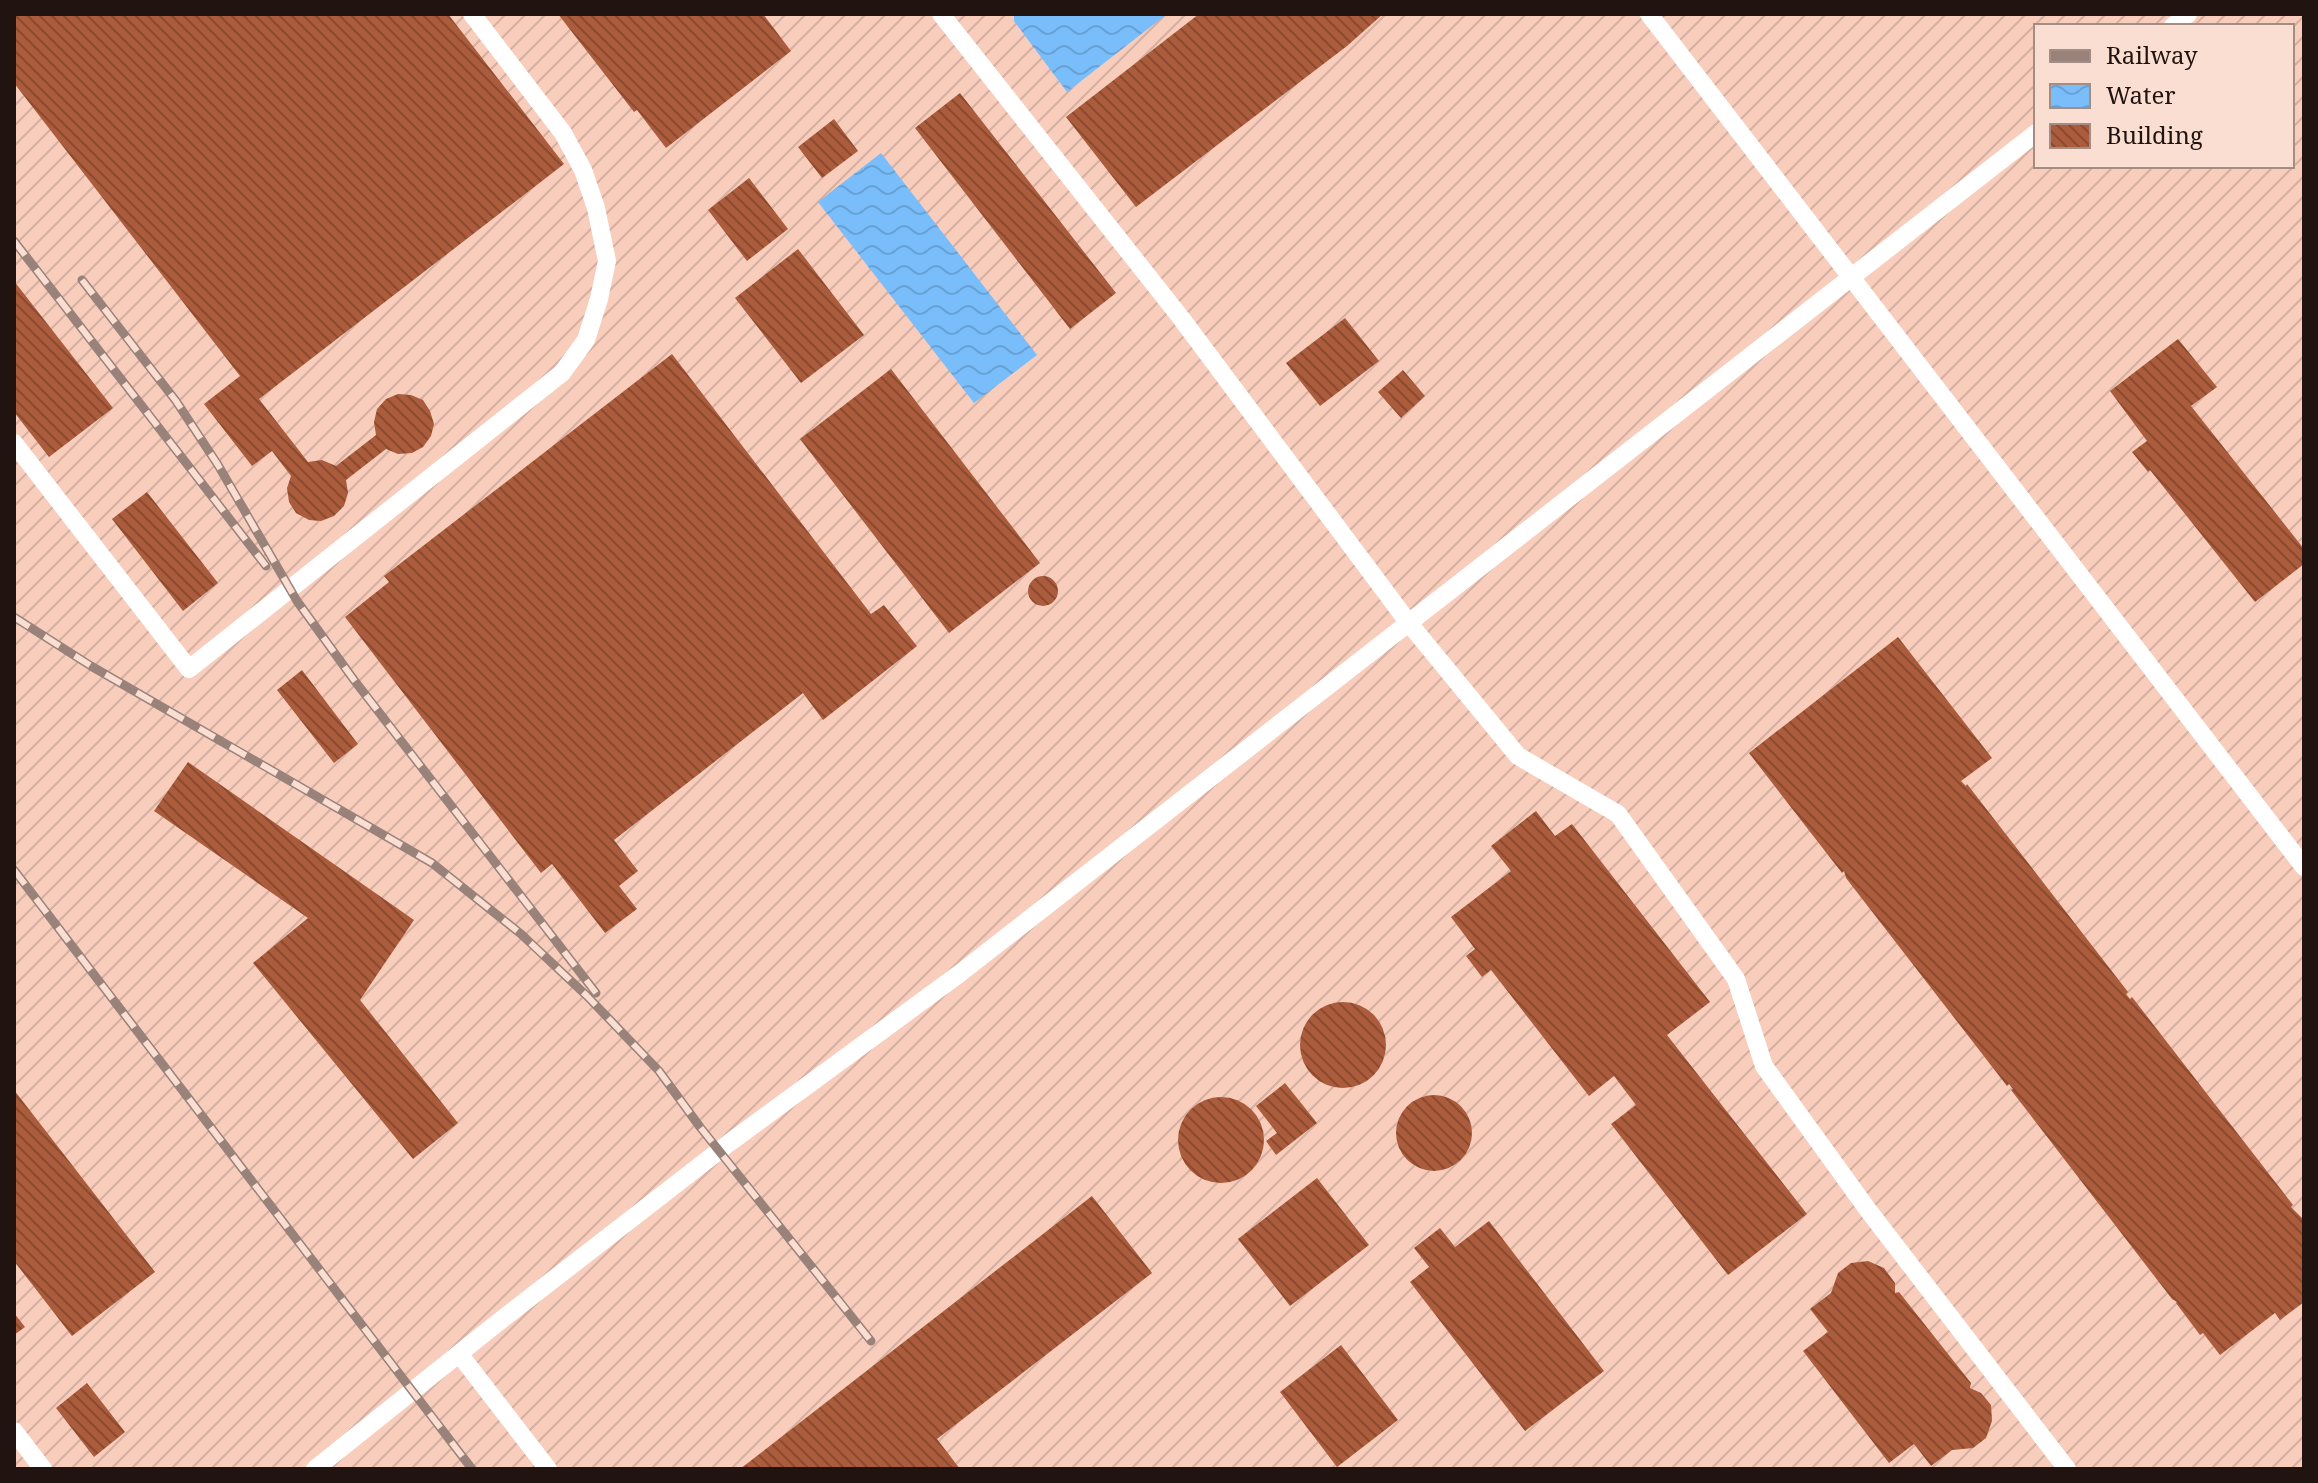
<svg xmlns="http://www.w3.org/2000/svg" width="2318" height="1483" font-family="'Noto Serif',serif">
	<defs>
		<pattern id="industrial-furrows" width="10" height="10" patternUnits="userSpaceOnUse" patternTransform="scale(2)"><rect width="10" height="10" fill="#f9cdbc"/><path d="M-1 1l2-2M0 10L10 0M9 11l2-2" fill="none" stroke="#d5afa1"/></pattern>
		<pattern id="water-waves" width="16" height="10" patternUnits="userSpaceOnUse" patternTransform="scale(2)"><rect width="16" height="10" fill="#79bdfa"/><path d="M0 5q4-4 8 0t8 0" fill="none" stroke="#68a2d5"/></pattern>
		<pattern id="building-back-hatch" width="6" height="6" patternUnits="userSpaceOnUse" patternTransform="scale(2)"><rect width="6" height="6" fill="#aa5c3c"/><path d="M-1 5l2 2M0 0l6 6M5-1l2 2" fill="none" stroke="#8a4b31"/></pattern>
	</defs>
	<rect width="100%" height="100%" fill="#fbded2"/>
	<!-- industrial -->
	<path fill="url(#industrial-furrows)" fill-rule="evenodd" d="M14 14H2304V1469H14ZM2036 26H2292V166H2036Z"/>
	<!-- water -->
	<path fill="url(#water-waves)" d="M1014 14H1167L1067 92 1014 21Z
		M881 153 1037 355 974 403 818 202Z"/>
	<!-- building -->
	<path fill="url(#building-back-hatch)" d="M14 14H448L564 164 259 399 308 462 322 460 336 466 376 435 374 422 377 409 386 399 398 394 411 395 423 400 430 411 434 424 431 436 423 447 412 453 398 454 386 449 346 480 348 493 344 506 334 516 321 521 309 520 296 513 289 502 287 488 291 476 272 451 252 466 204 404 240 376 14 83Z
		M558 14H763L791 51 666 148 637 110 634 112Z
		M1199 14H1383L1347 46 1136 207 1066 117Z
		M960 93 1116 293 1070 329 915 128Z
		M834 119 858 151 822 178 798 147Z
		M749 178 788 229 747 261 708 210Z
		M798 249 864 335 801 383 735 298Z
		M14 281 113 408 49 457 14 412Z
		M1345 318 1379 361 1320 406 1286 363Z
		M2178 339 2217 387 2191 406 2304 549V564L2255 602 2150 470 2148 472 2132 452 2147 441 2110 391Z
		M672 354 871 614 884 605 917 646 823 720 803 693 614 840 638 871 619 886 637 909 605 933 552 864 541 873 345 617 389 582 384 576Z
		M891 369 1040 563 949 633 800 439Z
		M1403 370 1425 396 1401 418 1378 392Z
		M147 492 218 583 183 611 112 519Z
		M1028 591a15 15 0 1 1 30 0a15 15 0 1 1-30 0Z
		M1898 637 1992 758 1961 781 1966 786 1967 784 2128 992 2126 994 2130 999 2132 997 2293 1205 2291 1207 2304 1220V1302L2280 1320 2275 1313 2220 1355 2203 1333 2200 1335 2176 1303 2177 1302 2172 1299 2011 1090 2013 1089 2009 1084 2007 1086 1846 878 1844 871 1842 873 1749 753Z
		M302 670 358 744 334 763 277 690Z
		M188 762 414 920 360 1000 458 1123 413 1159 253 963 308 918 154 811Z
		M1536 811 1555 836 1572 824 1710 1002 1667 1035 1807 1214 1728 1275 1611 1124 1636 1105 1614 1076 1589 1096 1491 970 1482 977 1466 956 1475 949 1451 917 1511 871 1491 846Z
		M1300 1045a43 43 0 1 1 86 0a43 43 0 1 1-86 0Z
		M1285 1083 1317 1123 1276 1155 1266 1141 1277 1133 1256 1106Z
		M14 1090 155 1272 72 1336 14 1261Z
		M1396 1133a38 38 0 1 1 76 0a38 38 0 1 1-76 0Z
		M1178 1140a43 43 0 1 1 86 0a43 43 0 1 1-86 0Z
		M1317 1178 1369 1245 1290 1306 1238 1239Z
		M1092 1196 1152 1273 937 1439 960 1469H740Z
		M1489 1221 1604 1371 1525 1431 1410 1282 1429 1267 1414 1248 1440 1228 1455 1247Z
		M1868 1261 1884 1268 1895 1283V1293L1899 1292 1971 1383 1970 1388 1981 1393 1991 1405 1992 1421 1986 1438 1973 1448 1952 1450 1931 1466 1914 1444 1889 1463 1803 1351 1828 1332 1810 1309 1831 1293 1838 1273 1851 1263Z
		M14 1313 25 1327 14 1335Z
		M1341 1345 1398 1420 1337 1467 1280 1392Z
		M87 1383 125 1432 94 1457 56 1408Z"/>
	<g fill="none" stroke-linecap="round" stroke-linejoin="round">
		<!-- service -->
		<path stroke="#fff" stroke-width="18" d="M941 14 1181 318 1408 622 1518 756 1618 814 1736 979 1764 1066 1868 1210 2067 1469
			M1649 14 2304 867
			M2173 26 2188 14
			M14 443 189 669 562 373 586 340 599 299 607 261 596 208 583 170 563 133 472 14
			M460 1355 548 1469
			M14 1431 43 1469
			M315 1469 496 1324 729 1143 959 974 2036 133"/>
		<defs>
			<path id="rail" d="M14 241 266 566
				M82 280 176 401 218 465 297 601 354 680 596 993
				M14 617 91 666 432 863 521 934 587 996 659 1071 700 1127 871 1341
				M14 870 472 1469"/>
		</defs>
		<!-- rail casing -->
		<use href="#rail" stroke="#98827a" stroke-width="9"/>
		<!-- rail -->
		<use href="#rail" stroke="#fbded2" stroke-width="6" stroke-dasharray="18" stroke-linecap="butt"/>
	</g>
	<!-- border -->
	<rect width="2318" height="1483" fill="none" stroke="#211410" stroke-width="32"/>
	<!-- legend -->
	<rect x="2034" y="24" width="260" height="144" fill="#fbded2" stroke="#a48d84" stroke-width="2"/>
	<rect x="2050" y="50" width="40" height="12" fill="#98827a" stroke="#a48d84" stroke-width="2"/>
	<text x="2106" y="64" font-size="24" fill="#211410">Railway</text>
	<rect x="2050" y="84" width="40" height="24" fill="url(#water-waves)" stroke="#a48d84" stroke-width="2"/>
	<text x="2106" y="104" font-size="24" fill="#211410">Water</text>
	<rect x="2050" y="124" width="40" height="24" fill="url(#building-back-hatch)" stroke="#a48d84" stroke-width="2"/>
	<text x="2106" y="144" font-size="24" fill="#211410">Building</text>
</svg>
